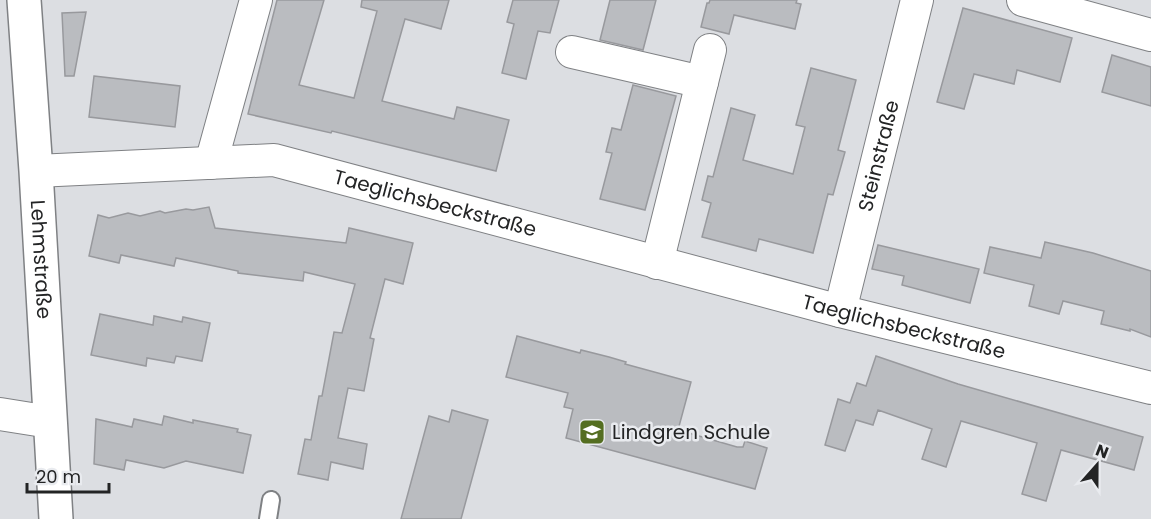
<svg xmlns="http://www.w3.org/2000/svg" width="1151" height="519" font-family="Poppins,sans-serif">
	<rect width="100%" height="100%" fill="#dcdee2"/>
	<!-- building -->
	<path fill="#babcc0" stroke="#98999d" stroke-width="1.5" d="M277 0H324L299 85 354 98 377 11 361 7 362 0H449L441 29 405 19 382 101 454 119 457 107 509 120 496 171 332 131 331 133 248 114Z
		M513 0H559L550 33 538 31 526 79 502 73 514 24 507 22Z
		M610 0H656L643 50 600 40Z
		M710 0H797L796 3 801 4 795 29 734 15 729 34 701 27 707 3H709Z
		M963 8 1072 38 1060 82 1017 70 1014 84 974 74 964 109 937 102Z
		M86 12 74 76H65L62 13Z
		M1112 55 1151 67V106L1102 92Z
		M811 68 856 80 838 150 845 152 833 195 828 194 813 253 759 239 756 251 702 237 711 203 702 200 708 176 713 177 731 108 755 115 743 160 793 174 805 127 796 125Z
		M94 76 180 86 175 127 89 117Z
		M633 85 676 96 645 210 600 199 612 153 606 152 612 128 621 130Z
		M209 207 215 228 346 243 349 228 413 243 403 284 385 279 370 338 374 339 364 391 348 388 338 438 367 444 363 469 331 462 328 480 298 474 305 439 311 440 319 396H322L334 332 342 333 355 284 304 272 303 281 238 273V271L176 258 174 266 121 255 119 263 89 256 98 215 109 218 128 213 140 216 160 211 165 213 186 209 193 210Z
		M1045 242 1093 253 1151 271V337L1130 329V331L1101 324 1104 311 1063 301 1059 314 1029 306 1034 285 984 273 990 247 1041 258Z
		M878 245 979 269 970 303 902 285 904 276 872 269Z
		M100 314 153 325 154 316 182 322 183 317 210 323 202 361 176 356 174 363 147 358 146 366 91 355Z
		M517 336 580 353 581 350 609 357 626 362 625 364 691 382 678 430 737 447H743L745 441 767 448 755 489 566 438 573 409 564 407 568 393 506 377Z
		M876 356 958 384 1143 437 1134 470 1061 450 1046 501 1022 494 1037 443 961 421 946 467 922 459 932 429 878 410 873 425 856 420 845 451 825 445 838 399 850 403 857 383 866 386Z
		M452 410 488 420 461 519H401L429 416 449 422Z
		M164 416 193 423V420L238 429 237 432 251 435 243 473 186 461 164 468 126 460 124 470 94 464 96 419 132 427 134 419 162 425Z"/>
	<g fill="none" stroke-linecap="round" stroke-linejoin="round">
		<defs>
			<path id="service" d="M268 519 271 500"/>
			<g id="minor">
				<path d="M1023 0 1151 35"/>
				<path d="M572 52 702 82"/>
				<path d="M211 163 256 0"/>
				<path id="s1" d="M36 171 274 160 840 311 1151 388"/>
				<path d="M657 263 710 50"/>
				<path id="s2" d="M840 311 917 0"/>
				<path d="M0 414 50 422"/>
			</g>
			<g id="tertiary">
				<path id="s3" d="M24 0 36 171 56 519"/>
			</g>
		</defs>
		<!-- service casing -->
		<use href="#service" stroke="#7f8184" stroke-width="20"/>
		<!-- minor casing -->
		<use href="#minor" stroke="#7f8184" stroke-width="34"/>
		<!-- tertiary casing -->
		<use href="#tertiary" stroke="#7f8184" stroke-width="36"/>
		<!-- service -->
		<use href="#service" stroke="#fff" stroke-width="16"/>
		<!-- minor -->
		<use href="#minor" stroke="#fff" stroke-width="32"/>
		<!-- tertiary -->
		<use href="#tertiary" stroke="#fff" stroke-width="33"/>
	</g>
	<!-- icons -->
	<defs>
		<symbol id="school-square" viewBox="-11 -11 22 22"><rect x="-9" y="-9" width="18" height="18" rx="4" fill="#546e21" stroke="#e9ebef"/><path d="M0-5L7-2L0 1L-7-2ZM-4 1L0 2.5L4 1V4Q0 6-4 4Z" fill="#fff"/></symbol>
	</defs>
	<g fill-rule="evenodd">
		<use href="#school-square" x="577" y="417" width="30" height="30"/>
	</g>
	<g text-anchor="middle" stroke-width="5" stroke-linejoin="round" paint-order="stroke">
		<!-- street labels -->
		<g font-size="20" fill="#232425" stroke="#e9ebef">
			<text dy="7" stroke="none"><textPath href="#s2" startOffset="160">Steinstraße</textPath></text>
			<text dy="7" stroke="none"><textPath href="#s1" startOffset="405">Taeglichsbeckstraße</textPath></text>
			<text dy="7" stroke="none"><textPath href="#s3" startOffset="260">Lehmstraße</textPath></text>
			<text dy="7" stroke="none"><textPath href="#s1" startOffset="890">Taeglichsbeckstraße</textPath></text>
		</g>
		<!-- poi labels -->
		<g font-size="20" fill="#232425" stroke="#e9ebef" text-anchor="start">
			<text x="612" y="439">Lindgren Schule</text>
		</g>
	</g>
	<!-- north arrow -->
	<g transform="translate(1097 465) rotate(21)" stroke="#e9ebef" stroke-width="4.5" paint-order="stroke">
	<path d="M0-4.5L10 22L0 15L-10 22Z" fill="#232425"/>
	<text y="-9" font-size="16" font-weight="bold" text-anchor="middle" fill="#232425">N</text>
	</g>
	<!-- scale -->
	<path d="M27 483v9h82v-9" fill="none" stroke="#232425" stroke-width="3"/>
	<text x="36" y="483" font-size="18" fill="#232425" stroke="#e9ebef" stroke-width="4.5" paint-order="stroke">20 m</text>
</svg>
